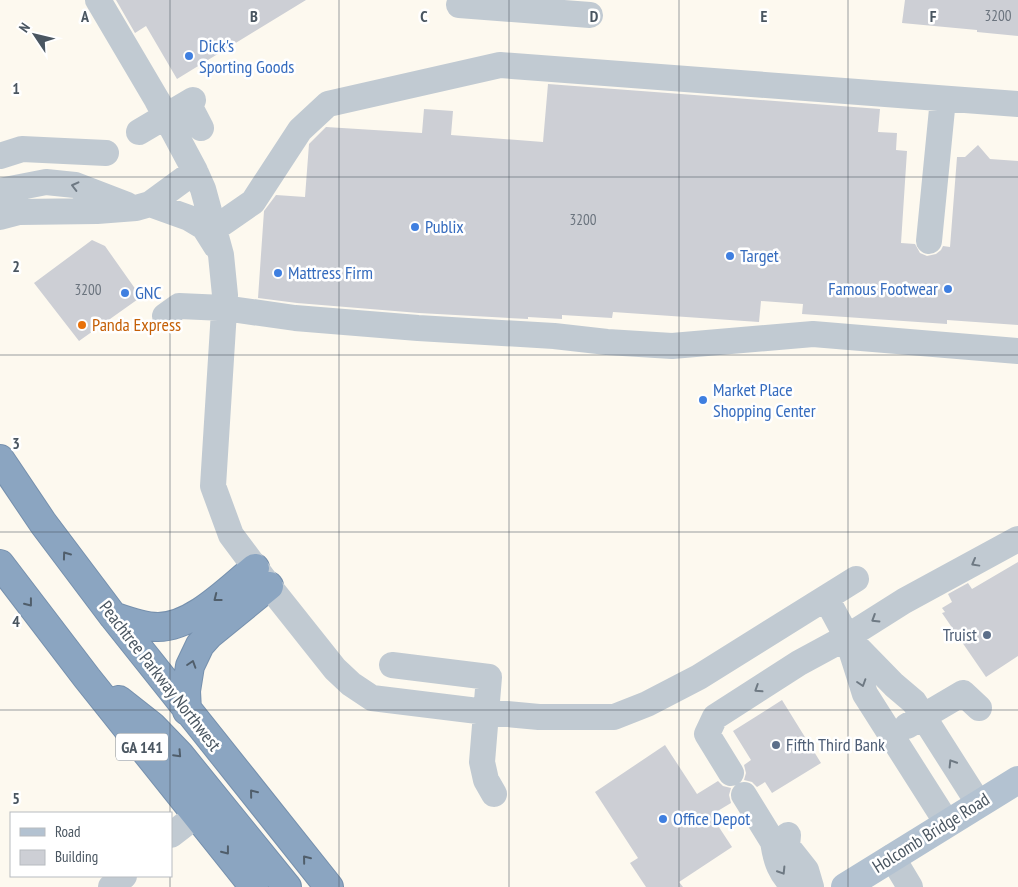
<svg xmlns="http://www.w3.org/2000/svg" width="1018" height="887" font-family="'PT Sans Narrow',sans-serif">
	<rect width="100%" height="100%" fill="#f5f3f3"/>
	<!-- commercial -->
	<path fill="#fdf9ef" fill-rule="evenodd" d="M0 0H1018V887H0ZM11 813H171V876H11Z"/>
	<!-- building -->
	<path fill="#cdcfd5" d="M116 0H306L177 79 146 26 135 33Z
		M905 0H1018V36L977 32V30L902 23Z
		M548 84 880 109 878 132 897 133 896 150 907 151 901 243 915 244 920 253 927 256 936 254 941 250 943 246 950 247 957 157H965L978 145 990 159 1018 161V325L947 320V324L802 314 803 304 761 301 759 322 613 312 612 318 562 315V319L528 317V319L419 313 297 303 258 298 264 211 276 195 305 197 309 144 326 127 422 133 424 109 453 111 451 135 543 142Z
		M92 240 105 246 141 297 79 341 34 283Z
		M1018 562V656L986 677 942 613 945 612 942 608 952 602 948 594 968 583 972 589Z
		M782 700 821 763 772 793 765 782 757 787 752 782 744 780 746 773 744 765 751 760 733 731Z
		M665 745 697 794 718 781 723 786 731 788 729 795 731 803 711 815 732 847 679 882 683 887H646L630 863 638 858 595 792Z"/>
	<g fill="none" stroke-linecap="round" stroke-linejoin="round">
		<defs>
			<path id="highway" d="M0 459 43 523 113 616 329 887
				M0 564 87 678 254 887
				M113 616C127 621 142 627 158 627 193 627 229 589 255 568
				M119 700 152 726 180 755 287 887
				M187 711 186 691 190 666 200 645 209 635 269 586"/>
		</defs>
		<!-- highway casing -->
		<use href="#highway" stroke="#7690ad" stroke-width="30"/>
		<!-- minor -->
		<path stroke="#c1cad2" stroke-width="26" d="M98 0 157 100 195 171 203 189 221 255 225 295 213 486 231 535 269 586 335 669 351 684 372 698 486 712 539 717H614L647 704 699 677 856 579
			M459 5 590 15
			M188 103 201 128
			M139 132 193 100
			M0 156 22 149 106 153
			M0 191 46 182 75 185 127 205
			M150 204 189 218 204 227 216 246
			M0 217 19 212 97 211 136 208 150 204 195 171
			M214 229 253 202 300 130 328 104 500 65 1018 104
			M929 241 943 99
			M165 316 179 306 224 308 295 318 418 328 554 336 607 342 672 346 813 334 1018 351
			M826 598 847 637 865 694 947 823
			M851 641 894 685 914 702 979 804
			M392 665 489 677 482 762 486 780 494 794
			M907 726 963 693 979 708
			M731 773 707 734 715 717 799 663 847 637 904 601 1018 539
			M744 795 773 842
			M171 835 197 815
			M788 835 787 846 773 842C776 861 780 874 795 887
			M787 846 806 870 811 887
			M892 857 910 887
			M111 887 124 876"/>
		<!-- major -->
		<path stroke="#b3c2d1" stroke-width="28" d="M845 887 1018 780"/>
		<!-- highway -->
		<use href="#highway" stroke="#8ba5c1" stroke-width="28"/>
	</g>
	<!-- one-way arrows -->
	<defs><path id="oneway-chevron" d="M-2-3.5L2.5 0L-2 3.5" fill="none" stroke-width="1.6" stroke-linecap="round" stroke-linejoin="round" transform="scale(1.25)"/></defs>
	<g stroke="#6e7983">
		<use href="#oneway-chevron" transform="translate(75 186) rotate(-166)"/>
		<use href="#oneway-chevron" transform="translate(975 563) rotate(151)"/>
		<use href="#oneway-chevron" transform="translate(875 619) rotate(148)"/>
		<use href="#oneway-chevron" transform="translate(862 683) rotate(72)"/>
		<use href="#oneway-chevron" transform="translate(758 689) rotate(147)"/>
		<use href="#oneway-chevron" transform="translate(952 763) rotate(-122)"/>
		<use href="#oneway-chevron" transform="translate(782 871) rotate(58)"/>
	</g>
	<g stroke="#505e6b">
		<use href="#oneway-chevron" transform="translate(66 555) rotate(-126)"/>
		<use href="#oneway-chevron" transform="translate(217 598) rotate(142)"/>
		<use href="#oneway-chevron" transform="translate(29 603) rotate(52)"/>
		<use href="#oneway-chevron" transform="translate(192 664) rotate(-72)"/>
		<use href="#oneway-chevron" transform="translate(178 754) rotate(47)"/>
		<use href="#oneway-chevron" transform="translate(253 793) rotate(-129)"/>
		<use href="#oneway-chevron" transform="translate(226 851) rotate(52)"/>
		<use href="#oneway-chevron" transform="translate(306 859) rotate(-129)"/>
	</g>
	<!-- grid -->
	<path fill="none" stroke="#4a5661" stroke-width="1" stroke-opacity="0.55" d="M170 0V813M339 0V887M509 0V887M679 0V887M848 0V887M0 177H1018M0 355H1018M0 532H1018M0 710H1018M170 876V887"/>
	<!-- markers -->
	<g fill="#3f7fe0" stroke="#fff" stroke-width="2">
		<circle cx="189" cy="56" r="5"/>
		<circle cx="415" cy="227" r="5"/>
		<circle cx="730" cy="256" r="5"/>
		<circle cx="278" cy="273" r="5"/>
		<circle cx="948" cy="289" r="5"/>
		<circle cx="125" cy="293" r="5"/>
		<circle cx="703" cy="400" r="5"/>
		<circle cx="663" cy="819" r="5"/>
	</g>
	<circle fill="#e8710a" stroke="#fff" stroke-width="2" cx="82" cy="325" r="5"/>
	<g fill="#5c6f8a" stroke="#fff" stroke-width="2">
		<circle cx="987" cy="635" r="5"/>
		<circle cx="776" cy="745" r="5"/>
	</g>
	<g text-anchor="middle" stroke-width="5" stroke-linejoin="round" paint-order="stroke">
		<!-- number labels -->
		<g font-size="15" fill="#6b747e">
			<text x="998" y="21">3200</text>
			<text x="583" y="225">3200</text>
			<text x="88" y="295">3200</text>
		</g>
		<!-- shield labels -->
		<rect fill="#fff" stroke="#808990" stroke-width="1" x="116" y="733.5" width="52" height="27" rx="4"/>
		<g font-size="16" font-weight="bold" fill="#4a5661">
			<text x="142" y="753">GA 141</text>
		</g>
		<!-- shop labels -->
		<g font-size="18" fill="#366cbe" stroke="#fff" text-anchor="start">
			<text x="199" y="52">Dick's<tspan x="199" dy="21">Sporting Goods</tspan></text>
			<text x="425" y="233">Publix</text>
			<text x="740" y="262">Target</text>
			<text x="288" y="279">Mattress Firm</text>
			<text x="938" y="295" text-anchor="end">Famous Footwear</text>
			<text x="135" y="299">GNC</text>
			<text x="713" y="396">Market Place<tspan x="713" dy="21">Shopping Center</tspan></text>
			<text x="673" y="825">Office Depot</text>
		</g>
		<!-- food labels -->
		<g font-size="18" fill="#c56008" stroke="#fff" text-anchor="start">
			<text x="92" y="331">Panda Express</text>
		</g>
		<!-- service labels -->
		<g font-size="18" fill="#4e5e75" stroke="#fff" text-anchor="end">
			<text x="977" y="641">Truist</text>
			<text x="786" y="751" text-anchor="start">Fifth Third Bank</text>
		</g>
		<!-- street labels -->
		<g font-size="18" fill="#4a5661" stroke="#fff">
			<text transform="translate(160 676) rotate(52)" y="6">Peachtree Parkway Northwest</text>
			<text transform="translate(931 833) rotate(-32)" y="6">Holcomb Bridge Road</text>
		</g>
	</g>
	<g font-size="16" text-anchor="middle" font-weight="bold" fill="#4a5661" stroke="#fff" stroke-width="5" stroke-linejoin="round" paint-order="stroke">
		<text x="85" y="22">A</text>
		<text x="254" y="22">B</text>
		<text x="424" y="22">C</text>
		<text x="594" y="22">D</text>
		<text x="764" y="22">E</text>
		<text x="933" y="22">F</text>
		<text x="16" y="94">1</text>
		<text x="16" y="272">2</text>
		<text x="16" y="449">3</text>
		<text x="16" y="627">4</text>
		<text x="16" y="804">5</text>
	</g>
	<!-- legend -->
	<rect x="10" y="812" width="162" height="65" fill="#ffffff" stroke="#b7bbc0"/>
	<rect x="20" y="828" width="25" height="8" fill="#b3c2d1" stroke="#b7bbc0"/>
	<text x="55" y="837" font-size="15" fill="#4a5661">Road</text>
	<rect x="20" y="850" width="25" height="15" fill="#cdcfd5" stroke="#b7bbc0"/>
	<text x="55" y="862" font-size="15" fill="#4a5661">Building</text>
	<!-- north arrow -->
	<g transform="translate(35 35) rotate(305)" stroke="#ffffff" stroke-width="4" paint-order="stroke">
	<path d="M0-4L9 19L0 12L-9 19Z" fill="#4a5661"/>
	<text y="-8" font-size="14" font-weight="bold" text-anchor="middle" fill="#4a5661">N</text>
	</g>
</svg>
